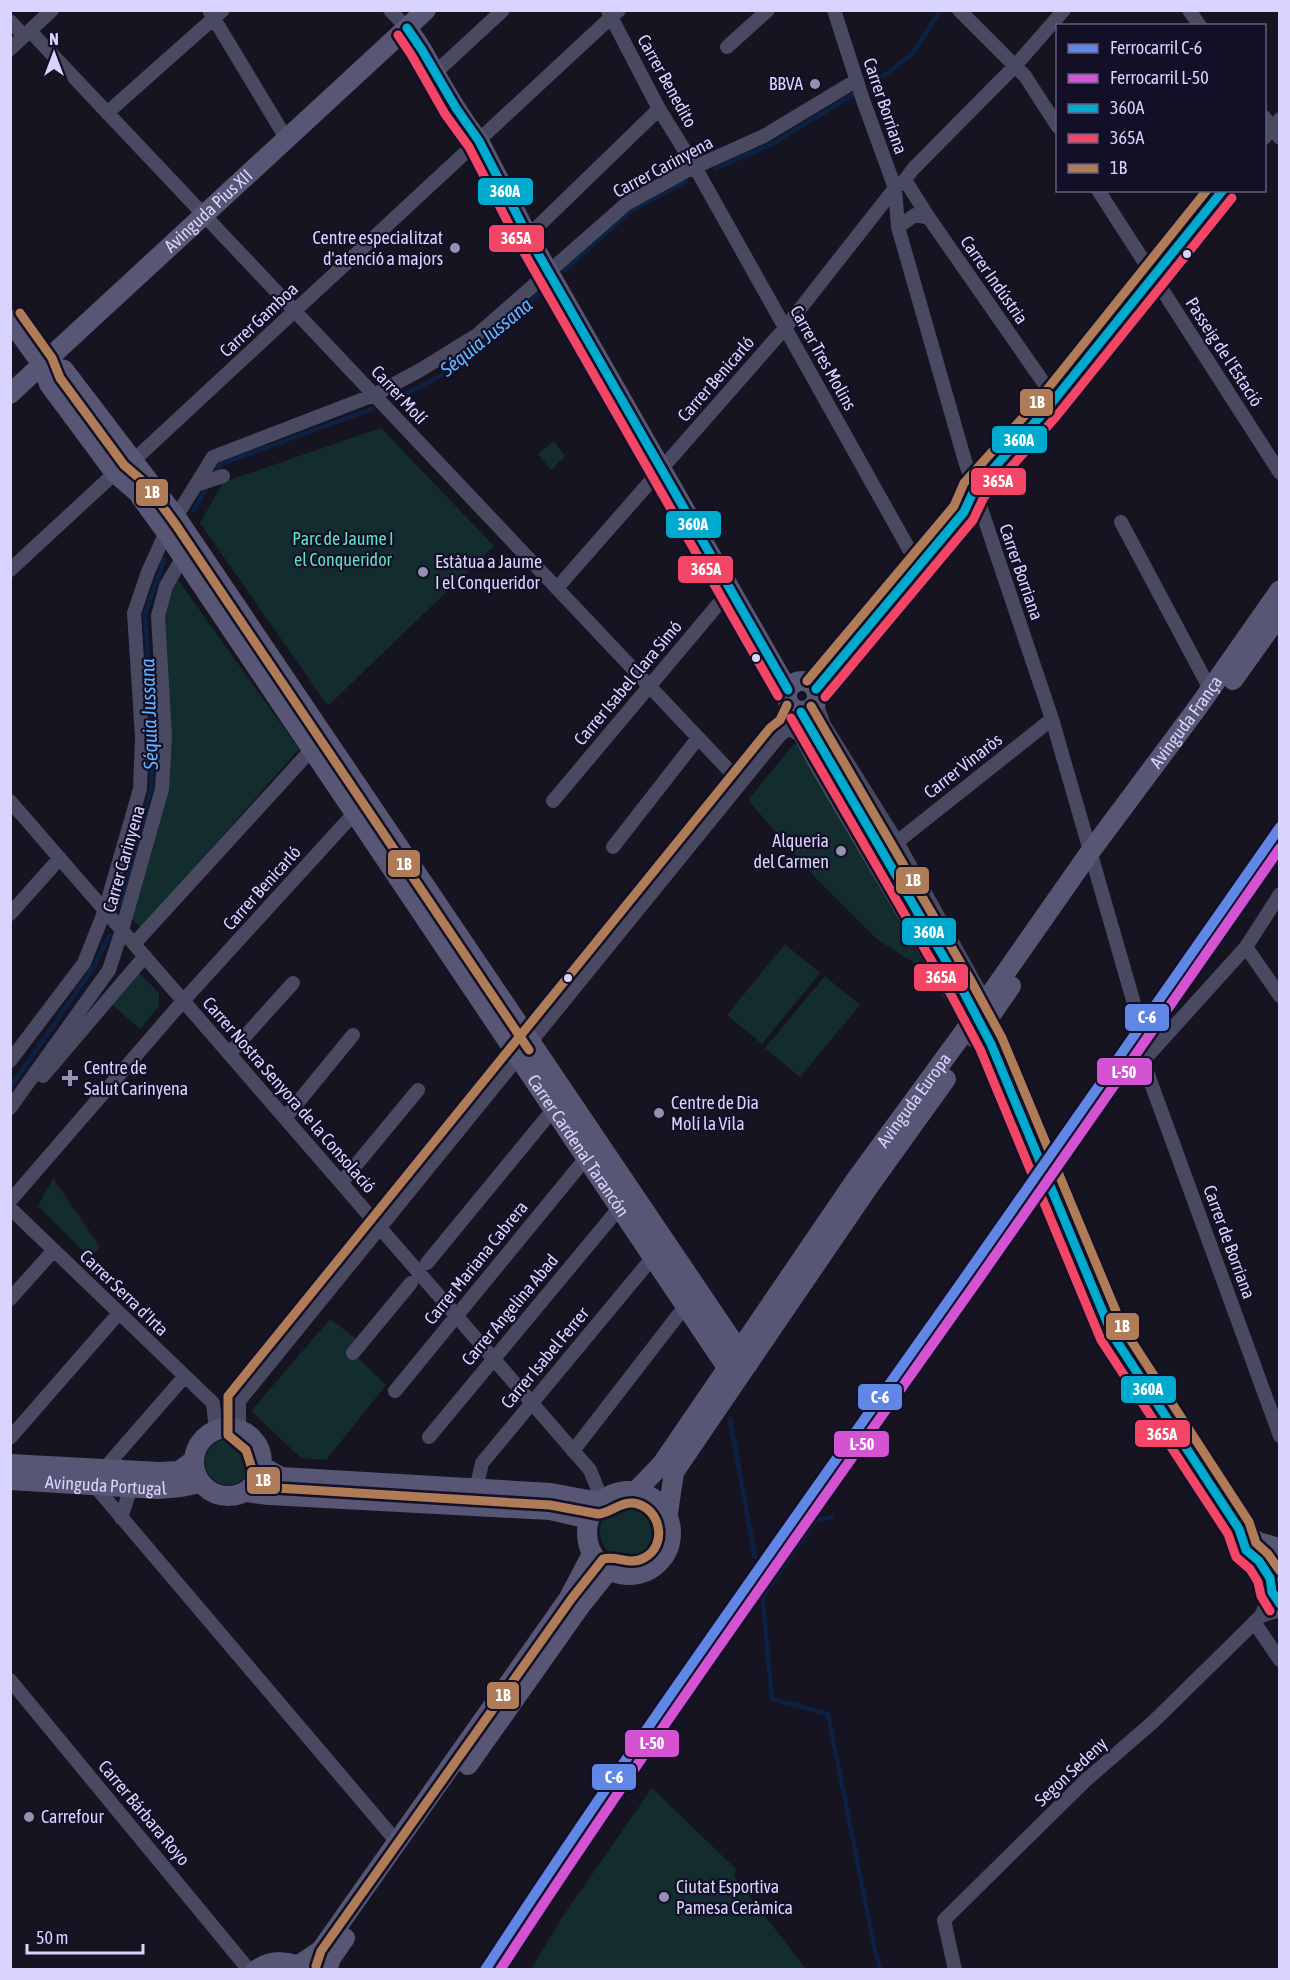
<svg xmlns="http://www.w3.org/2000/svg" width="1290" height="1980" font-family="'Asap Condensed',sans-serif">
	<rect width="100%" height="100%" fill="#161421"/>
	<!-- green -->
	<path fill="#132c2d" d="M381 428 494 546 328 706 200 523 223 482Z
		M554 441 565 456 551 470 538 454Z
		M176 577 299 749 141 928 132 919 157 826 164 616 169 593Z
		M794 744 797 745 928 972 877 939 814 876 748 800Z
		M785 944 820 973 762 1044 727 1015Z
		M138 972 159 993V1006L140 1029 111 1004Z
		M825 976 860 1005 800 1077 765 1048Z
		M53 1178 100 1247 90 1258 38 1206Z
		M330 1319 358 1340 353 1353 386 1385 326 1460 301 1458 251 1411Z
		M205 1462a23 23 0 1 1 46 0a23 23 0 1 1-46 0Z
		M600 1531a30 30 0 1 1 60 0a30 30 0 1 1-60 0Z
		M652 1788 736 1869 734 1876 806 1969H531L561 1919Z"/>
	<g fill="none" stroke-linecap="round" stroke-linejoin="round">
		<!-- stream -->
		<path stroke="#0d2144" stroke-width="4.5" d="M874 83 912 54 939 12
			M716 168 770 145 854 94
			M565 270 629 212 686 181
			M398 398 442 375 482 346 541 292
			M214 475 221 464 372 409
			M194 510 208 485
			M120 904 151 789 153 736 145 614 164 560
			M10 1088 93 968 109 936
			M730 1419 755 1557
			M762 1593 772 1699 828 1714 876 1955 881 1970
			M763 1596 816 1520 832 1517"/>
		<!-- secondary-tunnel -->
		<path stroke="#333142" stroke-width="20" stroke-dasharray="20 10" stroke-linecap="butt" d="M960 985 983 1028"/>
		<!-- street -->
		<path stroke="#4a4962" stroke-width="14" d="M390 10 407 28
			M834 10 863 100 895 188 898 227 965 461 1052 719 1135 1007
			M959 10 1025 76 1058 127
			M1189 10 1200 26
			M608 11 659 109 695 167 919 567
			M210 12 286 138
			M10 21 24 36
			M30 31 741 783
			M727 47 768 10
			M10 49 52 10
			M435 73 503 10
			M107 113 223 10
			M1264 117 1280 138
			M1264 138 1280 119
			M905 180 929 218 1055 399
			M1098 190 1280 473
			M898 227 915 215 929 218
			M528 236 659 109
			M104 452 119 461 134 460 619 10
			M196 485 223 476
			M176 517 213 457 374 395 422 369 477 335 626 204 686 171 764 136 857 80
			M1121 522 1210 689
			M10 570 115 473
			M557 588 785 328 895 188 905 180 913 169 1015 66 1064 10
			M816 689 964 512 974 490 1046 410 1223 190
			M816 702 824 725 897 842 984 1000
			M789 728 800 735 817 767 968 1024
			M782 729 788 703
			M10 801 590 1470 602 1500
			M553 801 731 589
			M897 842 1052 719
			M613 847 698 738
			M1280 894 1246 947 1143 1061 1280 1436
			M10 914 60 858
			M134 944 312 749
			M1246 947 1280 996
			M229 1054 293 983
			M10 1061 84 963 105 910 140 789 142 737 134 613 148 572 166 532
			M43 1076 145 956
			M10 1108 109 970 122 930 162 789 165 736 158 616 166 586 183 557
			M285 1118 353 1035
			M341 1183 418 1090
			M10 1201 183 1001 359 808
			M10 1208 213 1403 216 1430
			M427 1263 547 1117
			M10 1299 54 1250
			M353 1353 411 1283
			M395 1391 586 1158
			M239 1429V1401L779 736 789 728 798 711
			M429 1437 620 1207
			M10 1438 119 1313
			M573 1451 686 1305
			M104 1469 185 1376
			M94 1485 397 1842
			M476 1489 482 1463 653 1257
			M121 1518 131 1487
			M1272 1592 1261 1616 1280 1610
			M1254 1622 1280 1660
			M10 1680 249 1970
			M955 1970 944 1920 1086 1780 1153 1722 1261 1616"/>
		<!-- secondary -->
		<g stroke="#575674" stroke-width="20">
			<path d="M407 28C420 44 425 55 435 73 448 96 462 120 479 141L528 236 788 690"/>
			<path id="s1" d="M10 320 42 364 49 384 115 473 137 492 166 532 728 1369"/>
			<path d="M42 364 64 370 176 517 748 1364"/>
			<path id="s2" d="M10 394 426 10"/>
			<path d="M1233 680 1280 614"/>
			<circle cx="802" cy="696" r="15"/>
			<path d="M801 712 960 985"/>
			<path d="M975 1038 1011 986"/>
			<path d="M991 1044 1112 1334 1239 1529 1246 1550 1259 1561 1270 1578"/>
			<circle cx="228" cy="1462" r="34"/>
			<path d="M10 1464 159 1472 179 1471 194 1460"/>
			<path d="M263 1467 281 1477 551 1493 599 1502"/>
			<path id="s3" d="M10 1480 158 1489 181 1487 201 1483"/>
			<circle cx="629" cy="1533" r="42"/>
			<path id="s4" d="M636 1491 662 1464 855 1181 964 1032 1090 852 1198 707 1280 590"/>
			<path d="M246 1492 269 1495 550 1510 589 1519"/>
			<path d="M668 1513 674 1472 867 1189 946 1079"/>
			<path d="M1239 1529 1258 1542 1279 1548"/>
			<path d="M1280 1548C1267 1569 1267 1584 1280 1605"/>
			<path d="M468 1765 581 1605 609 1570"/>
			<path d="M299 1965 321 1950 569 1598 592 1554"/>
			<path d="M256 1970C272 1959 290 1960 306 1970"/>
			<path d="M327 1970 331 1958 345 1938"/>
		</g>
		<defs>
			<path id="bus-1" d="M407 28 422 50 456 108 479 141 528 236 788 690
				M816 689 964 512 974 490 1046 410 1223 190
				M801 712 960 985 991 1044 1112 1334 1239 1529 1246 1550 1259 1561 1270 1578 1272 1592 1280 1604"/>
			<path id="bus-2" d="M398 35 412 56 445 114 469 147 518 242 778 696
				M825 697 973 520 984 497 1055 418 1232 198
				M791 718 949 991 980 1049 1101 1340 1228 1534 1236 1557 1250 1569 1258 1582 1261 1596 1270 1611"/>
			<path id="bus-3" d="M20 313 52 358 60 378 124 465 146 484 176 525 529 1050
				M807 681 954 506 964 483 1037 402 1207 190
				M811 706 970 979 1002 1038 1123 1328 1249 1522 1256 1543 1268 1554 1280 1571
				M316 1966 321 1951 572 1598 603 1559C617 1555 630 1566 644 1558 669 1545 660 1506 633 1503 619 1502 611 1513 598 1514L550 1505 277 1488 254 1475 246 1450 228 1435V1396L770 728 780 720 787 705"/>
		</defs>
		<!-- bus-1 casing -->
		<use href="#bus-1" stroke="#130f26" stroke-width="14"/>
		<!-- bus-2 casing -->
		<use href="#bus-2" stroke="#130f26" stroke-width="14"/>
		<!-- bus-3 casing -->
		<use href="#bus-3" stroke="#130f26" stroke-width="14"/>
		<!-- bus-1 -->
		<use href="#bus-1" stroke="#00a9ce" stroke-width="9"/>
		<!-- bus-2 -->
		<use href="#bus-2" stroke="#f34667" stroke-width="9"/>
		<!-- bus-3 -->
		<use href="#bus-3" stroke="#b07c57" stroke-width="9"/>
		<defs>
			<path id="rail-1" d="M485 1970C642 1729 810 1497 975 1263 1078 1118 1178 972 1280 827"/>
			<path id="rail-2" d="M500 1970C655 1732 821 1502 985 1270 1084 1130 1182 989 1280 848"/>
		</defs>
		<!-- rail-1 casing -->
		<use href="#rail-1" stroke="#130f26" stroke-width="15"/>
		<!-- rail-2 casing -->
		<use href="#rail-2" stroke="#130f26" stroke-width="15"/>
		<!-- rail-1 -->
		<use href="#rail-1" stroke="#6087e6" stroke-width="10"/>
		<!-- rail-2 -->
		<use href="#rail-2" stroke="#d353d3" stroke-width="10"/>
	</g>
	<!-- markers -->
	<g fill="#9591b1" stroke="#130f26" stroke-width="2">
		<circle cx="815" cy="84" r="6"/>
		<circle cx="455" cy="248" r="6"/>
		<circle cx="423" cy="572" r="6"/>
		<circle cx="841" cy="851" r="6"/>
		<path d="M67 1069h6v6h6v6h-6v6h-6v-6h-6v-6h6z"/>
		<circle cx="659" cy="1113" r="6"/>
		<circle cx="29" cy="1817" r="6"/>
		<circle cx="664" cy="1897" r="6"/>
	</g>
	<g fill="#d9d4ff" stroke="#130f26" stroke-width="2">
		<circle cx="1187" cy="254" r="5"/>
		<circle cx="756" cy="658" r="5"/>
		<circle cx="568" cy="978" r="5"/>
	</g>
	<g text-anchor="middle" stroke-width="4.5" stroke-linejoin="round" paint-order="stroke">
		<!-- street labels -->
		<g font-size="18" fill="#d9d4ff" stroke="#130f26">
			<text transform="translate(667 81) rotate(61)" y="6">Carrer Benedito</text>
			<text transform="translate(885 106) rotate(71)" y="6">Carrer Borriana</text>
			<text transform="translate(663 167) rotate(-28)" y="6">Carrer Carinyena</text>
			<text dy="6" stroke="none"><textPath href="#s2" startOffset="270">Avinguda Pius XII</textPath></text>
			<text transform="translate(994 280) rotate(55)" y="6">Carrer Indústria</text>
			<text transform="translate(259 320) rotate(-43)" y="6">Carrer Gamboa</text>
			<text transform="translate(1224 352) rotate(57)" y="6">Passeig de l'Estació</text>
			<text transform="translate(823 358) rotate(61)" y="6">Carrer Tres Molins</text>
			<text transform="translate(716 379) rotate(-49)" y="6">Carrer Benicarló</text>
			<text transform="translate(399 395) rotate(47)" y="6">Carrer Molí</text>
			<text transform="translate(1021 572) rotate(71)" y="6">Carrer Borriana</text>
			<text transform="translate(628 683) rotate(-50)" y="6">Carrer Isabel Clara Simó</text>
			<text dy="6" stroke="none"><textPath href="#s4" startOffset="946">Avinguda França</textPath></text>
			<text transform="translate(963 766) rotate(-38)" y="6">Carrer Vinaròs</text>
			<text transform="translate(124 859) rotate(-74)" y="6">Carrer Carinyena</text>
			<text transform="translate(262 888) rotate(-48)" y="6">Carrer Benicarló</text>
			<text transform="translate(289 1095) rotate(49)" y="6">Carrer Nostra Senyora de la Consolació</text>
			<text dy="6" stroke="none"><textPath href="#s4" startOffset="480">Avinguda Europa</textPath></text>
			<text dy="6" stroke="none"><textPath href="#s1" startOffset="1004">Carrer Cardenal Tarancón</textPath></text>
			<text transform="translate(1229 1242) rotate(70)" y="6">Carrer de Borriana</text>
			<text transform="translate(476 1263) rotate(-51)" y="6">Carrer Mariana Cabrera</text>
			<text transform="translate(124 1293) rotate(44)" y="6">Carrer Serra d'Irta</text>
			<text transform="translate(510 1310) rotate(-50)" y="6">Carrer Angelina Abad</text>
			<text transform="translate(545 1358) rotate(-50)" y="6">Carrer Isabel Ferrer</text>
			<text dy="6" stroke="none"><textPath href="#s3" startOffset="96">Avinguda Portugal</textPath></text>
			<text transform="translate(1071 1772) rotate(-43)" y="6">Segon Sedeny</text>
			<text transform="translate(144 1813) rotate(50)" y="6">Carrer Bárbara Royo</text>
		</g>
		<!-- poi labels -->
		<g font-size="18" fill="#d9d4ff" stroke="#130f26" text-anchor="start">
			<text x="803" y="90" text-anchor="end">BBVA</text>
			<text x="443" y="244" text-anchor="end">Centre especialitzat<tspan x="443" dy="21">d'atenció a majors</tspan></text>
			<text x="435" y="568">Estàtua a Jaume<tspan x="435" dy="21">I el Conqueridor</tspan></text>
			<text x="829" y="847" text-anchor="end">Alqueria<tspan x="829" dy="21">del Carmen</tspan></text>
			<text x="84" y="1074">Centre de<tspan x="84" dy="21">Salut Carinyena</tspan></text>
			<text x="671" y="1109">Centre de Dia<tspan x="671" dy="21">Molí la Vila</tspan></text>
			<text x="41" y="1823">Carrefour</text>
			<text x="676" y="1893">Ciutat Esportiva<tspan x="676" dy="21">Pamesa Ceràmica</tspan></text>
		</g>
		<!-- park labels -->
		<g font-size="18" fill="#5fe0c0" stroke="#130f26">
			<text x="343" y="545">Parc de Jaume I<tspan x="343" dy="21">el Conqueridor</tspan></text>
		</g>
		<!-- water labels -->
		<g font-size="20" font-style="italic" fill="#62b6ff" stroke="#130f26">
			<text transform="translate(486 337) rotate(-39)" y="7">Séquia Jussana</text>
			<text transform="translate(149 714) rotate(-92)" y="7">Séquia Jussana</text>
		</g>
	</g>
	<g stroke="#130f26" stroke-width="2">
		<rect x="477" y="177" width="57" height="29" rx="6" fill="#00a9ce"/>
		<rect x="488" y="224" width="57" height="29" rx="6" fill="#f34667"/>
		<rect x="1019" y="388" width="35" height="29" rx="6" fill="#b07c57"/>
		<rect x="991" y="425" width="57" height="29" rx="6" fill="#00a9ce"/>
		<rect x="970" y="467" width="57" height="29" rx="6" fill="#f34667"/>
		<rect x="135" y="478" width="34" height="29" rx="6" fill="#b07c57"/>
		<rect x="665" y="510" width="57" height="29" rx="6" fill="#00a9ce"/>
		<rect x="677" y="555" width="57" height="29" rx="6" fill="#f34667"/>
		<rect x="387" y="849" width="34" height="29" rx="6" fill="#b07c57"/>
		<rect x="895" y="866" width="35" height="29" rx="6" fill="#b07c57"/>
		<rect x="901" y="917" width="56" height="29" rx="6" fill="#00a9ce"/>
		<rect x="913" y="963" width="56" height="29" rx="6" fill="#f34667"/>
		<rect x="1124" y="1003" width="46" height="29" rx="6" fill="#6087e6"/>
		<rect x="1096" y="1057" width="57" height="29" rx="6" fill="#d353d3"/>
		<rect x="1105" y="1312" width="35" height="29" rx="6" fill="#b07c57"/>
		<rect x="1120" y="1375" width="57" height="29" rx="6" fill="#00a9ce"/>
		<rect x="857" y="1383" width="46" height="28" rx="6" fill="#6087e6"/>
		<rect x="1134" y="1419" width="57" height="29" rx="6" fill="#f34667"/>
		<rect x="833" y="1430" width="57" height="28" rx="6" fill="#d353d3"/>
		<rect x="246" y="1466" width="35" height="29" rx="6" fill="#b07c57"/>
		<rect x="486" y="1681" width="34" height="29" rx="6" fill="#b07c57"/>
		<rect x="624" y="1729" width="56" height="29" rx="6" fill="#d353d3"/>
		<rect x="591" y="1763" width="46" height="28" rx="6" fill="#6087e6"/>
	</g>
	<g font-size="16" text-anchor="middle" font-weight="bold" fill="#fff">
		<text x="505" y="197">360A</text>
		<text x="516" y="244">365A</text>
		<text x="1037" y="408">1B</text>
		<text x="1019" y="446">360A</text>
		<text x="998" y="487">365A</text>
		<text x="152" y="498">1B</text>
		<text x="693" y="530">360A</text>
		<text x="706" y="575">365A</text>
		<text x="404" y="870">1B</text>
		<text x="913" y="886">1B</text>
		<text x="929" y="938">360A</text>
		<text x="941" y="983">365A</text>
		<text x="1147" y="1023">C-6</text>
		<text x="1124" y="1078">L-50</text>
		<text x="1122" y="1332">1B</text>
		<text x="1148" y="1395">360A</text>
		<text x="880" y="1403">C-6</text>
		<text x="1162" y="1440">365A</text>
		<text x="862" y="1450">L-50</text>
		<text x="263" y="1486">1B</text>
		<text x="503" y="1701">1B</text>
		<text x="652" y="1749">L-50</text>
		<text x="614" y="1783">C-6</text>
	</g>
	<!-- border -->
	<rect width="1290" height="1980" fill="none" stroke="#d9d4ff" stroke-width="24"/>
	<!-- legend -->
	<rect x="1056" y="24" width="210" height="168" fill="#130f26" stroke="#625e7d" stroke-width="1.5"/>
	<rect x="1068" y="44" width="30" height="9" fill="#6087e6" stroke="#625e7d" stroke-width="1.5"/>
	<text x="1110" y="54" font-size="18" fill="#d9d4ff">Ferrocarril C-6</text>
	<rect x="1068" y="74" width="30" height="9" fill="#d353d3" stroke="#625e7d" stroke-width="1.5"/>
	<text x="1110" y="84" font-size="18" fill="#d9d4ff">Ferrocarril L-50</text>
	<rect x="1068" y="104" width="30" height="9" fill="#00a9ce" stroke="#625e7d" stroke-width="1.5"/>
	<text x="1110" y="114" font-size="18" fill="#d9d4ff">360A</text>
	<rect x="1068" y="134" width="30" height="9" fill="#f34667" stroke="#625e7d" stroke-width="1.5"/>
	<text x="1110" y="144" font-size="18" fill="#d9d4ff">365A</text>
	<rect x="1068" y="164" width="30" height="9" fill="#b07c57" stroke="#625e7d" stroke-width="1.5"/>
	<text x="1110" y="174" font-size="18" fill="#d9d4ff">1B</text>
	<!-- north arrow -->
	<g transform="translate(54 54)" stroke="#130f26" stroke-width="4.5" paint-order="stroke">
	<path d="M0-4.5L10 22L0 15L-10 22Z" fill="#d9d4ff"/>
	<text y="-9" font-size="16" font-weight="bold" text-anchor="middle" fill="#d9d4ff">N</text>
	</g>
	<!-- scale -->
	<path d="M27 1944v9h116v-9" fill="none" stroke="#d9d4ff" stroke-width="3"/>
	<text x="36" y="1944" font-size="18" fill="#d9d4ff" stroke="#130f26" stroke-width="4.5" paint-order="stroke">50 m</text>
</svg>
